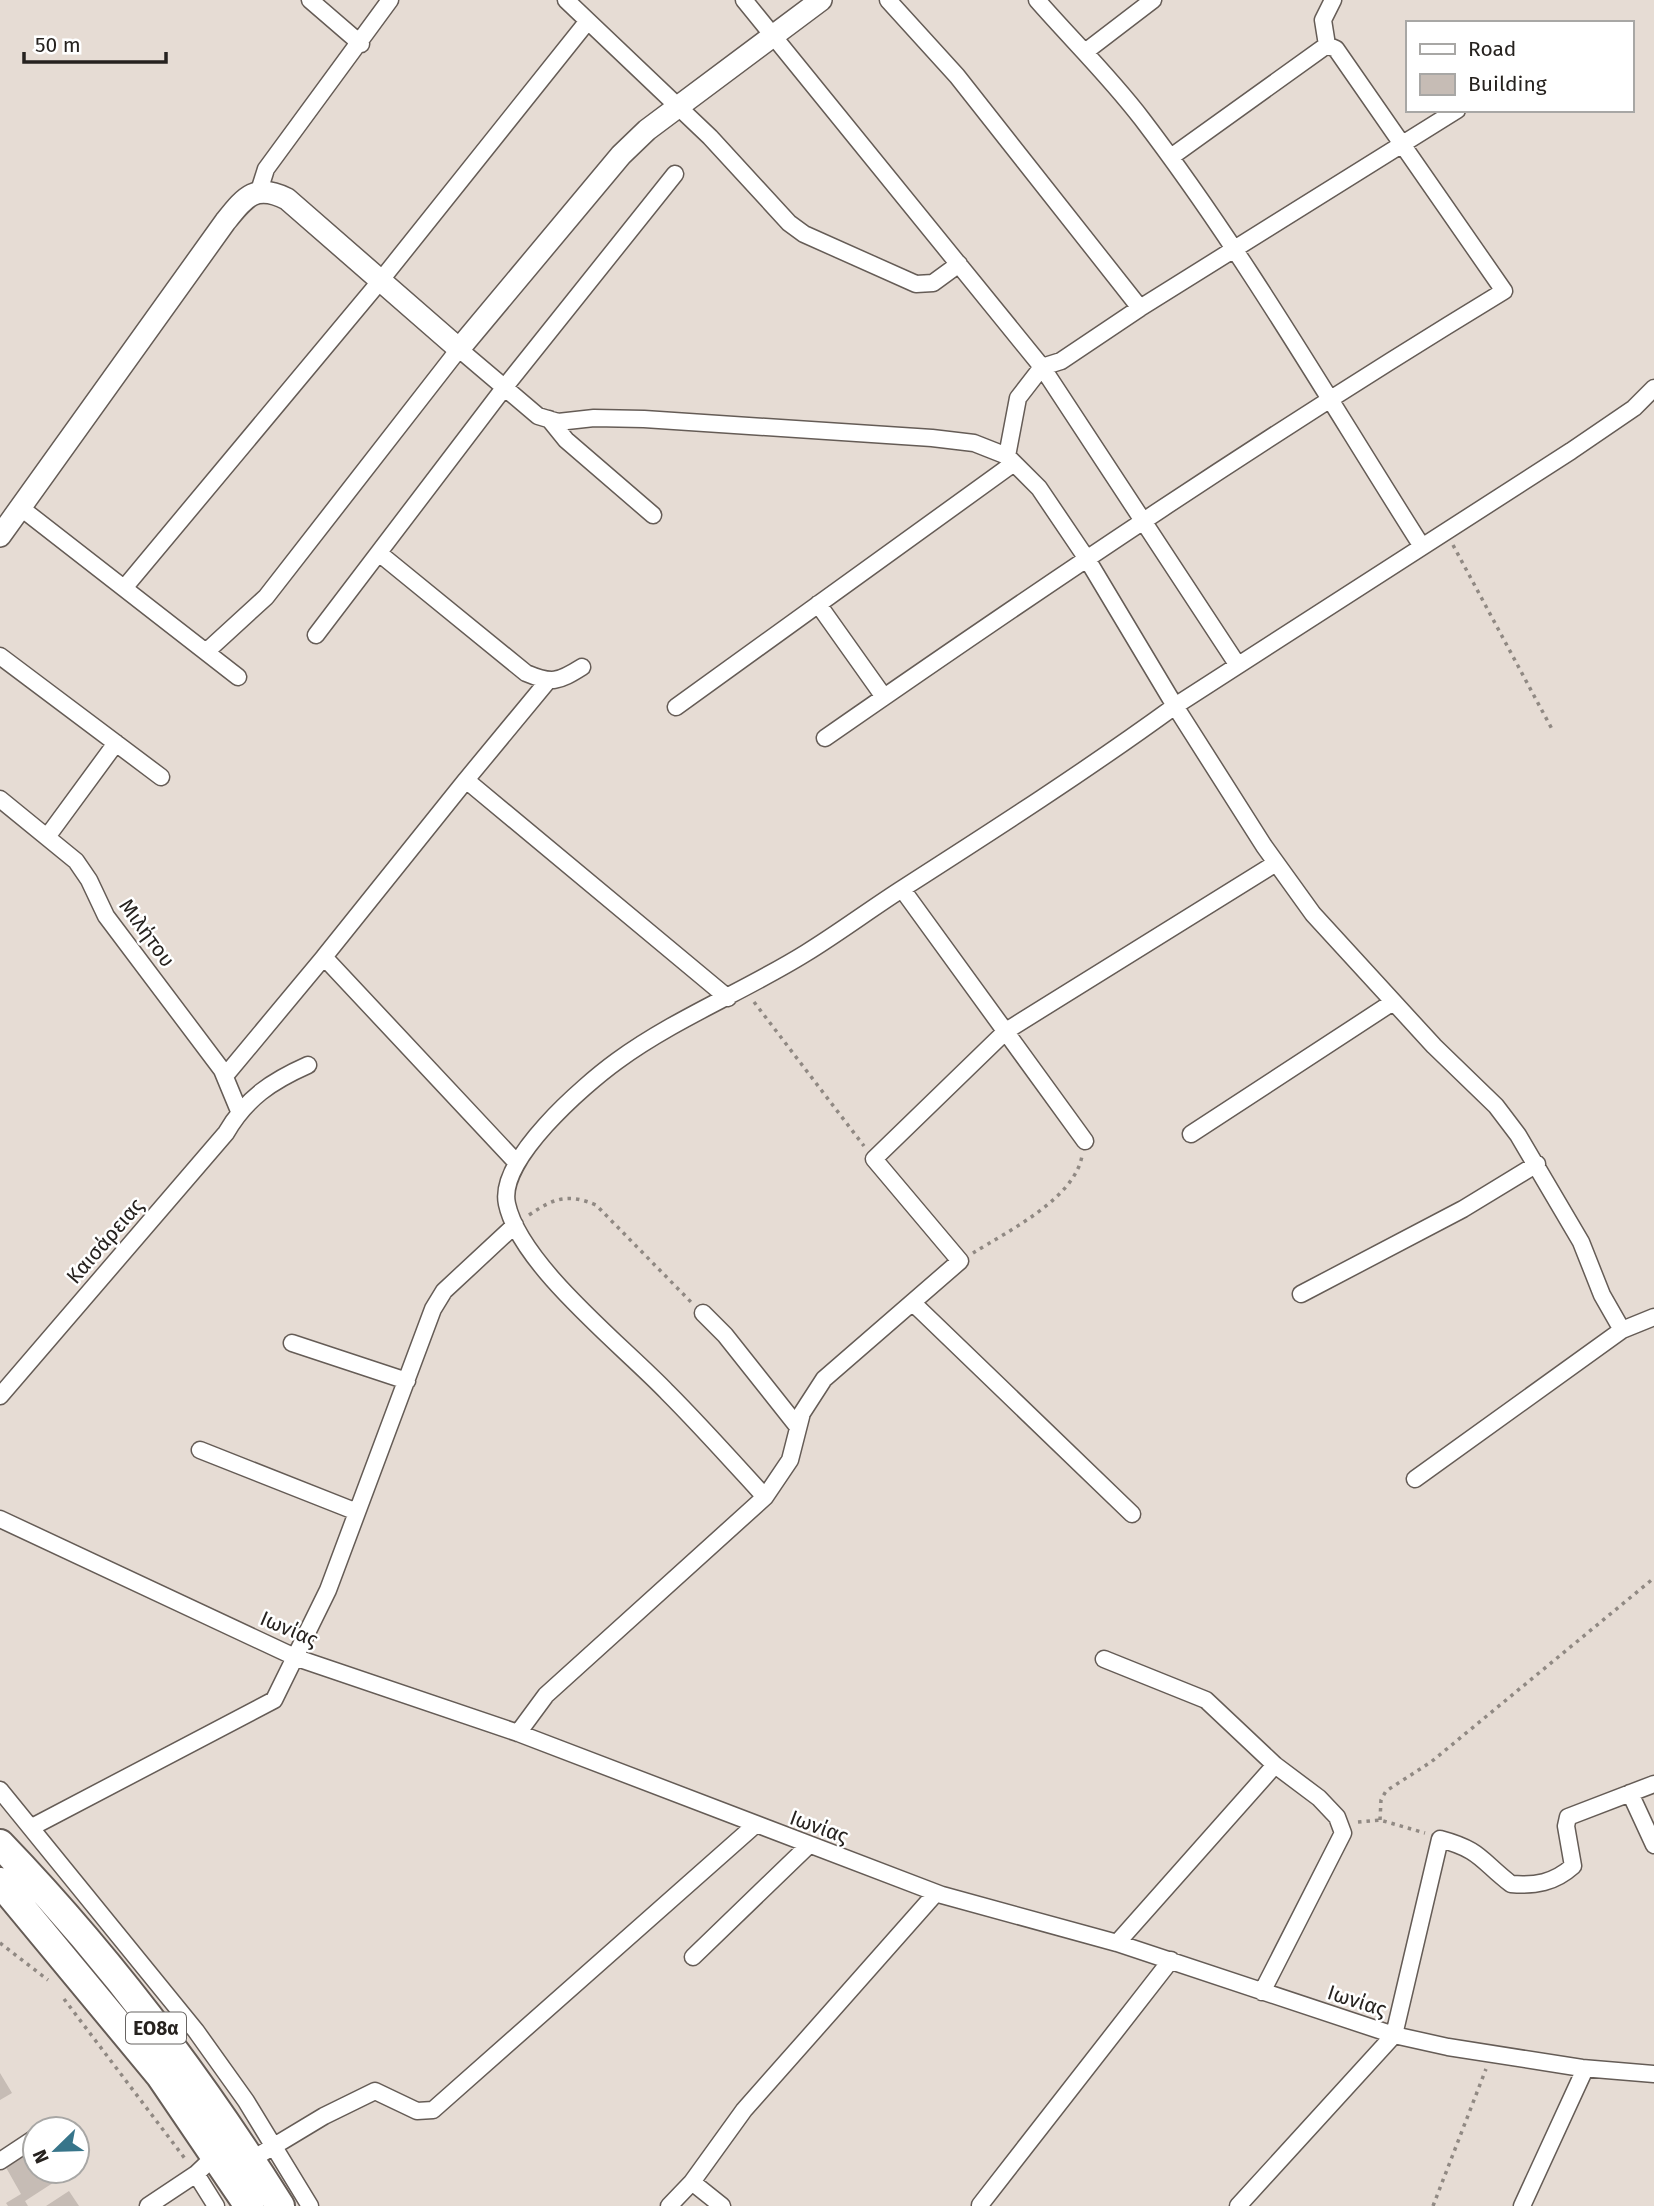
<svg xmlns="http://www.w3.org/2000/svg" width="1654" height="2206" font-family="'Fira Sans',sans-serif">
	<rect width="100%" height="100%" fill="#e6dcd4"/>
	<!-- building -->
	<path fill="#c6bcb5" d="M0 2073 12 2093 0 2100Z
		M35 2147V2171H54L59 2179 25 2201 28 2206H8L6 2203 21 2194 4 2164Z
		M69 2191 79 2206H46Z"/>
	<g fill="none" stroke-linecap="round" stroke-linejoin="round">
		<defs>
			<path id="street" d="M310 0 361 44
				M566 0 710 137 789 223 804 234 916 284 933 283 959 264
				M744 0 1042 367 1237 664
				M888 0 957 76 1140 308
				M1037 0C1072 40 1110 77 1142 119 1245 254 1330 402 1421 545
				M1327 45 1323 20 1333 0
				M1085 52 1153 0
				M1171 157 1327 45
				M259 191 266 169 390 0
				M549 419 566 440 653 515
				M1007 456 1018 398 1042 367 1061 361 1140 308 1457 110
				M21 508 238 677
				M380 554 526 673C552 684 558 682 582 667
				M125 587 381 280 587 22
				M818 604 884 697
				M316 635 504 388 675 174
				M207 651 266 597 459 349 538 416 558 422 594 418 644 419 932 438 974 443 1007 456 1039 488 1087 559 1175 706 1571 451 1634 408 1654 388
				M0 656 161 777
				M676 707 1014 463
				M825 738C1048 583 1272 432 1504 291L1336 49 1327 45
				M466 780 547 682
				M0 799 76 861 89 880 106 916 222 1070 239 1111
				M47 837 116 743
				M902 889 1085 1141
				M225 1076 324 957
				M1191 1134 1393 1002
				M517 1163 324 957 466 780 728 998
				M1301 1294 1463 1209 1537 1164
				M913 1303 1132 1514
				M703 1313 725 1335 798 1427
				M292 1343 407 1381
				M0 1396 226 1133C246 1098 272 1081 308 1065
				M200 1450 357 1512
				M1415 1479 1622 1330
				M765 1497C733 1462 701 1426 667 1392 623 1346 520 1265 507 1204 497 1160 584 1085 617 1061 676 1018 745 991 806 953 840 932 872 908 905 887 997 828 1087 770 1175 706L1264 846 1313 914 1434 1046 1496 1106 1518 1135 1581 1242 1602 1295 1622 1330 1654 1317
				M0 1519 297 1658 518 1733 942 1895 1117 1943 1394 2035 1448 2047 1582 2068 1654 2074
				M1104 1659 1206 1700 1275 1765 1319 1798 1337 1817 1343 1833 1262 1992
				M518 1733 546 1695 765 1497 790 1460 802 1413 824 1379 960 1261 874 1159 1006 1031 1276 863
				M0 1790 196 2031 246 2101 310 2206
				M1630 1793 1654 1845
				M32 1827 274 1700 328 1590 433 1309 444 1291 515 1225
				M1117 1943 1275 1765
				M693 1957 808 1846
				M251 2160 324 2116 375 2091 417 2111 433 2110 754 1826
				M0 2161 35 2138
				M196 2174 216 2206
				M692 2182 722 2206
				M980 2205 1171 1960
				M148 2206 196 2174 216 2155
				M669 2206 692 2182 744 2110 936 1893
				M1238 2206 1394 2035 1440 1839C1481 1850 1480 1860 1511 1884 1535 1886 1554 1883 1573 1866L1566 1826 1568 1817 1654 1784
				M1522 2206 1585 2069"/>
			<path id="secondary" d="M0 536 225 222C245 197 255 183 287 199L459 349 621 155 647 130 821 0"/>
			<path id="highway" d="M0 1844C106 1954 199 2077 280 2206
				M0 1882 160 2075 249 2206"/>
		</defs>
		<!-- street casing -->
		<use href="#street" stroke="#655c56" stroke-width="19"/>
		<!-- secondary casing -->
		<use href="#secondary" stroke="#655c56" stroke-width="24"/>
		<!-- highway casing -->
		<use href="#highway" stroke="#655c56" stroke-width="32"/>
		<!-- path -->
		<path stroke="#908983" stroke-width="3.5" stroke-dasharray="3.5 5" stroke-linecap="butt" d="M1453 545 1553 731
			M754 1002 864 1146
			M529 1215C554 1198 568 1193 596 1205L691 1302
			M973 1253C1008 1231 1074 1199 1082 1156
			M1380 1820 1381 1800 1386 1791 1431 1762 1654 1578
			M1358 1822 1380 1820 1425 1833
			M0 1943 48 1980
			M64 1999 186 2160
			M1433 2206 1486 2069"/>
		<!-- street -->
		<use href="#street" stroke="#fff" stroke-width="16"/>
		<!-- secondary -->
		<use href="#secondary" stroke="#fff" stroke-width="21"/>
		<!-- highway -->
		<use href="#highway" stroke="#fff" stroke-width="28"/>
	</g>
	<g text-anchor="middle" stroke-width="5" stroke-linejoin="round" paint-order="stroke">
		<!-- shield labels -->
		<rect fill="#fff" stroke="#676462" stroke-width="2" x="126" y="2012.5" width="60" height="31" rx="5"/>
		<g font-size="19" font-weight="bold" fill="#26221f">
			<text x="156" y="2035">ΕΟ8α</text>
		</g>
		<!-- street labels -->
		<g font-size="21" fill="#26221f" stroke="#fff">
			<text transform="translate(147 933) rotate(54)" y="7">Μιλήτου</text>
			<text transform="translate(105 1241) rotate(-49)" y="7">Καισάρειας</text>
			<text transform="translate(289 1629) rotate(23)" y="7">Ιωνίας</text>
			<text transform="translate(819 1827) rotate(20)" y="7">Ιωνίας</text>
			<text transform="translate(1357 2001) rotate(18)" y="7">Ιωνίας</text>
		</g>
	</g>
	<!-- legend -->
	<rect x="1406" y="21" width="228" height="91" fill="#ffffff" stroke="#a8a7a5" stroke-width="2"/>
	<rect x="1420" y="44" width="35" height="10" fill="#ffffff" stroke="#a8a7a5" stroke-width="2"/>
	<text x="1468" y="56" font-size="21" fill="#26221f">Road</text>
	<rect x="1420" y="74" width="35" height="21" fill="#c6bcb5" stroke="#a8a7a5" stroke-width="2"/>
	<text x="1468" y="91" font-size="21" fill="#26221f">Building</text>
	<!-- north arrow -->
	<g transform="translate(56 2150) rotate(247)"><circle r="33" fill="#ffffff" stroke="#a8a7a5" stroke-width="2"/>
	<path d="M0-5L12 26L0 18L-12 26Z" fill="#37758a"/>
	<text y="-10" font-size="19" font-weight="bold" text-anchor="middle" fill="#26221f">N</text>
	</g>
	<!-- scale -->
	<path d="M24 52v10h142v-10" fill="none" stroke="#26221f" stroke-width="3.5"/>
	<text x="35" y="52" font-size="21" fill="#26221f" stroke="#ffffff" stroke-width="5" paint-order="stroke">50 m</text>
</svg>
